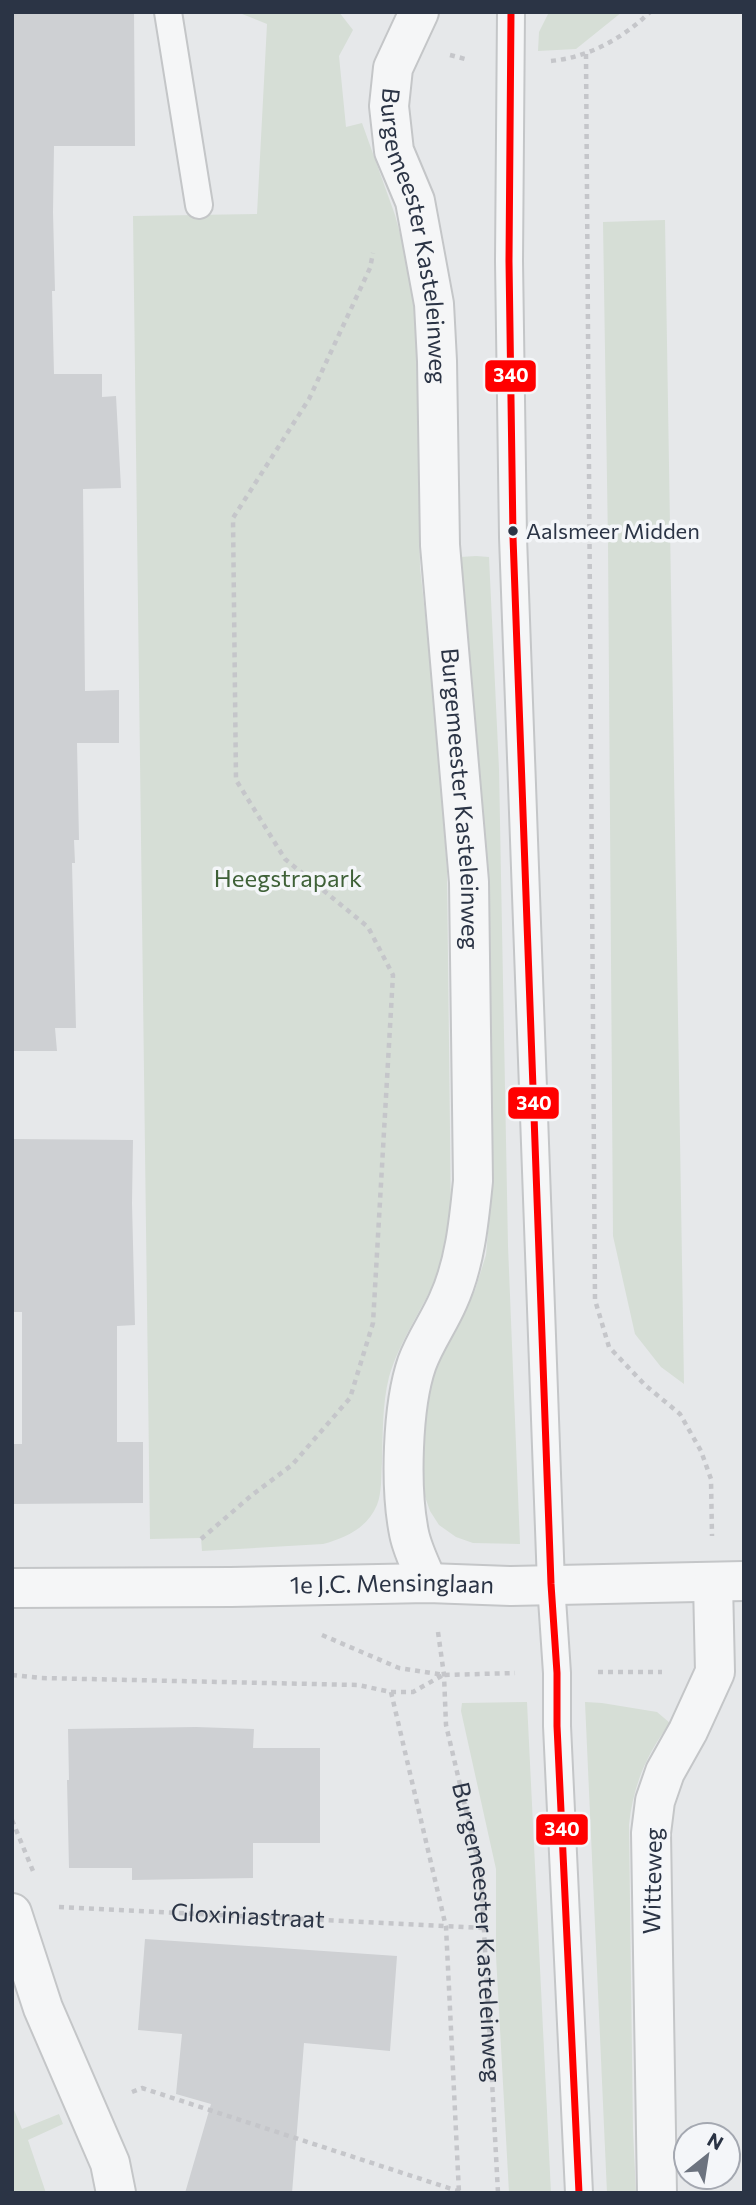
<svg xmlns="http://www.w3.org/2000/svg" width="756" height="2205" font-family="Commissioner,sans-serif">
	<rect width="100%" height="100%" fill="#e6e8ea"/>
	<!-- green -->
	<path fill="#d6ded6" d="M237 12H339L353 30 339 56 346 127 362 123 395 215 407 260 416 314 420 567 435 706 447 870 451 1219C447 1238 445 1257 437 1276 422 1310 400 1340 389 1377 382 1405 383 1434 382 1462 381 1476 382 1492 377 1505 367 1528 346 1538 323 1544L202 1551 201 1538 150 1539 133 216 257 214 267 24Z
		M549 12H622L576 49 538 51 539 32Z
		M665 220 684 1384 661 1367 635 1334 613 1236 608 544 603 222Z
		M476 556 489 557 499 769 508 1246 520 1544 473 1543 456 1537 439 1525 430 1511 421 1485 424 1409 432 1376 443 1347 461 1319 475 1290 486 1255 490 1209 489 1017 483 809 460 557Z
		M527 1702 551 2193H509L496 1956V1869L461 1711 462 1703Z
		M585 1702 602 1703 657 1712 670 1723C646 1755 633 1786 629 1825L633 2131 636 2193H607Z
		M12 2105 22 2129 59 2114 63 2124 28 2140 46 2193H12Z"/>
	<!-- building -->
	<path fill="#ced0d3" d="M12 12H134L135 146H54L53 212 55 291H52L54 374H102V397L116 396 121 488 83 489 85 691 119 690V743H77L79 840H74L75 863H72L76 1028H55L57 1051H12Z
		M12 1139 133 1140 132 1203 135 1325 117 1326V1442H143V1503L12 1504V1444H22V1312H12Z
		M196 1727 254 1729 253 1748H320V1843H253V1878L132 1880V1868H69L67 1780H69L68 1729Z
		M145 1939 397 1956 390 2051 304 2043 292 2193H185L211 2104 176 2094 182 2034 138 2030Z"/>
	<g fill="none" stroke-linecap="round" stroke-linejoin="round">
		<defs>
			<path id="lane" d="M168 12 199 205
				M511 12 509 261 513 537 551 1584 557 1673V1726L579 2193"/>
			<g id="street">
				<path id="s3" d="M419 12 393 68 389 106 394 151 415 201 434 304 437 361 440 545 469 882 473 1181C469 1221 465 1264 448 1301 439 1322 425 1341 417 1363 402 1406 400 1488 409 1533 412 1549 421 1567 428 1583"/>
				<path id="s4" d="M12 1588 231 1587 428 1583 511 1586 744 1581"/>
				<path d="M12 1913 43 2008 110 2163 116 2193"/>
				<path d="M657 2193 651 1833 655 1801 665 1772 688 1731 715 1672 713 1583"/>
			</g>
		</defs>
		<!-- lane casing -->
		<use href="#lane" stroke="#c4c6c8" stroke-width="30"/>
		<!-- street casing -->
		<use href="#street" stroke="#c4c6c8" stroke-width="42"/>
		<!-- path -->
		<g stroke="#c5c6ca" stroke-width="4.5" stroke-dasharray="5 5" stroke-linecap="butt">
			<path d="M586 54 595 1300 609 1347 645 1385 680 1414 701 1451 711 1479 712 1536"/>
			<path d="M450 55 469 60"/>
			<path d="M551 61C589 57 622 39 650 12"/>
			<path d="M201 1539 252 1495 292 1465 350 1398 373 1323 393 975 368 927 285 859 236 780 233 518 309 399 370 268 373 253"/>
			<path id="s1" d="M438 1632 444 1675 446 1725 481 1874 498 2193"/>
			<path d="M322 1635 399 1668 444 1675 515 1673"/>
			<path d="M598 1672H662"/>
			<path d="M12 1675 41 1678 358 1685 391 1692H413L443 1675"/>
			<path d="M391 1692 446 1927 459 2193"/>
			<path d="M12 1820 33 1871"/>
			<path id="s2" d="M59 1907 484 1928"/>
			<path d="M132 2092 142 2088 464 2193"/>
		</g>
		<!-- lane -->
		<use href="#lane" stroke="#f5f6f7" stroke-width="26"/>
		<!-- street -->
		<use href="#street" stroke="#f5f6f7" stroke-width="38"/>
		<defs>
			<path id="bus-1" d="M511 12 509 261 513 537 551 1584 557 1673V1726L579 2193"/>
		</defs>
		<!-- bus-1 casing -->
		<use href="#bus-1" stroke="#f4f6f9" stroke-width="12"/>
		<!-- bus-1 -->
		<use href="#bus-1" stroke="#f00" stroke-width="7"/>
	</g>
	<!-- markers -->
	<circle fill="#2b3445" stroke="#f4f6f9" stroke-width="2.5" cx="513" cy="531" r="6"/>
	<g text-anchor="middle" stroke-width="7" stroke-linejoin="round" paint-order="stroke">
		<!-- bus labels -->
		<g font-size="22" fill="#2b3445" stroke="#f4f6f9" text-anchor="start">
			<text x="526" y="539">Aalsmeer Midden</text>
		</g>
		<!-- street labels -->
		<g font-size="24" fill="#2b3445" stroke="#f4f6f9">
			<text dy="8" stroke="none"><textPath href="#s3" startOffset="233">Burgemeester Kasteleinweg</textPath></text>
			<text dy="8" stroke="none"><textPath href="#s3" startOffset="800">Burgemeester Kasteleinweg</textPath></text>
			<text dy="8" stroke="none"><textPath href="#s4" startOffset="380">1e J.C. Mensinglaan</textPath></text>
			<text transform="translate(653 1881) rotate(-89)" y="8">Witteweg</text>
			<text dy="8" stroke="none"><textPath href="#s2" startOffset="189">Gloxiniastraat</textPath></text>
			<text dy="8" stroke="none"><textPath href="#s1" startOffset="304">Burgemeester Kasteleinweg</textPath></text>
		</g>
		<!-- park labels -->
		<g font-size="24" fill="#3f6138" stroke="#f4f6f9">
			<text x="288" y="887">Heegstrapark</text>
		</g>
	</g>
	<g stroke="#f4f6f9" stroke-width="2.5">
		<rect x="484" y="359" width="53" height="34" rx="7" fill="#f00"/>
		<rect x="507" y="1086" width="53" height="34" rx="7" fill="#f00"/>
		<rect x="535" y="1813" width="54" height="33" rx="7" fill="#f00"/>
	</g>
	<g font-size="19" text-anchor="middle" font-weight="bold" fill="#fff">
		<text x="511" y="382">340</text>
		<text x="534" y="1110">340</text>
		<text x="562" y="1836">340</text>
	</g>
	<!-- border -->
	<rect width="756" height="2205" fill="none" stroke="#2b3445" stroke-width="28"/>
	<!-- north arrow -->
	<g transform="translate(707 2156) rotate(30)"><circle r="33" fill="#f4f6f9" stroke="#a4a8b1" stroke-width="2"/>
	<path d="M0-5L12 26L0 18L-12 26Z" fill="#6c737f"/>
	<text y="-10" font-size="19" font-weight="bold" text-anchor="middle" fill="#2b3445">N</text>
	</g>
</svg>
